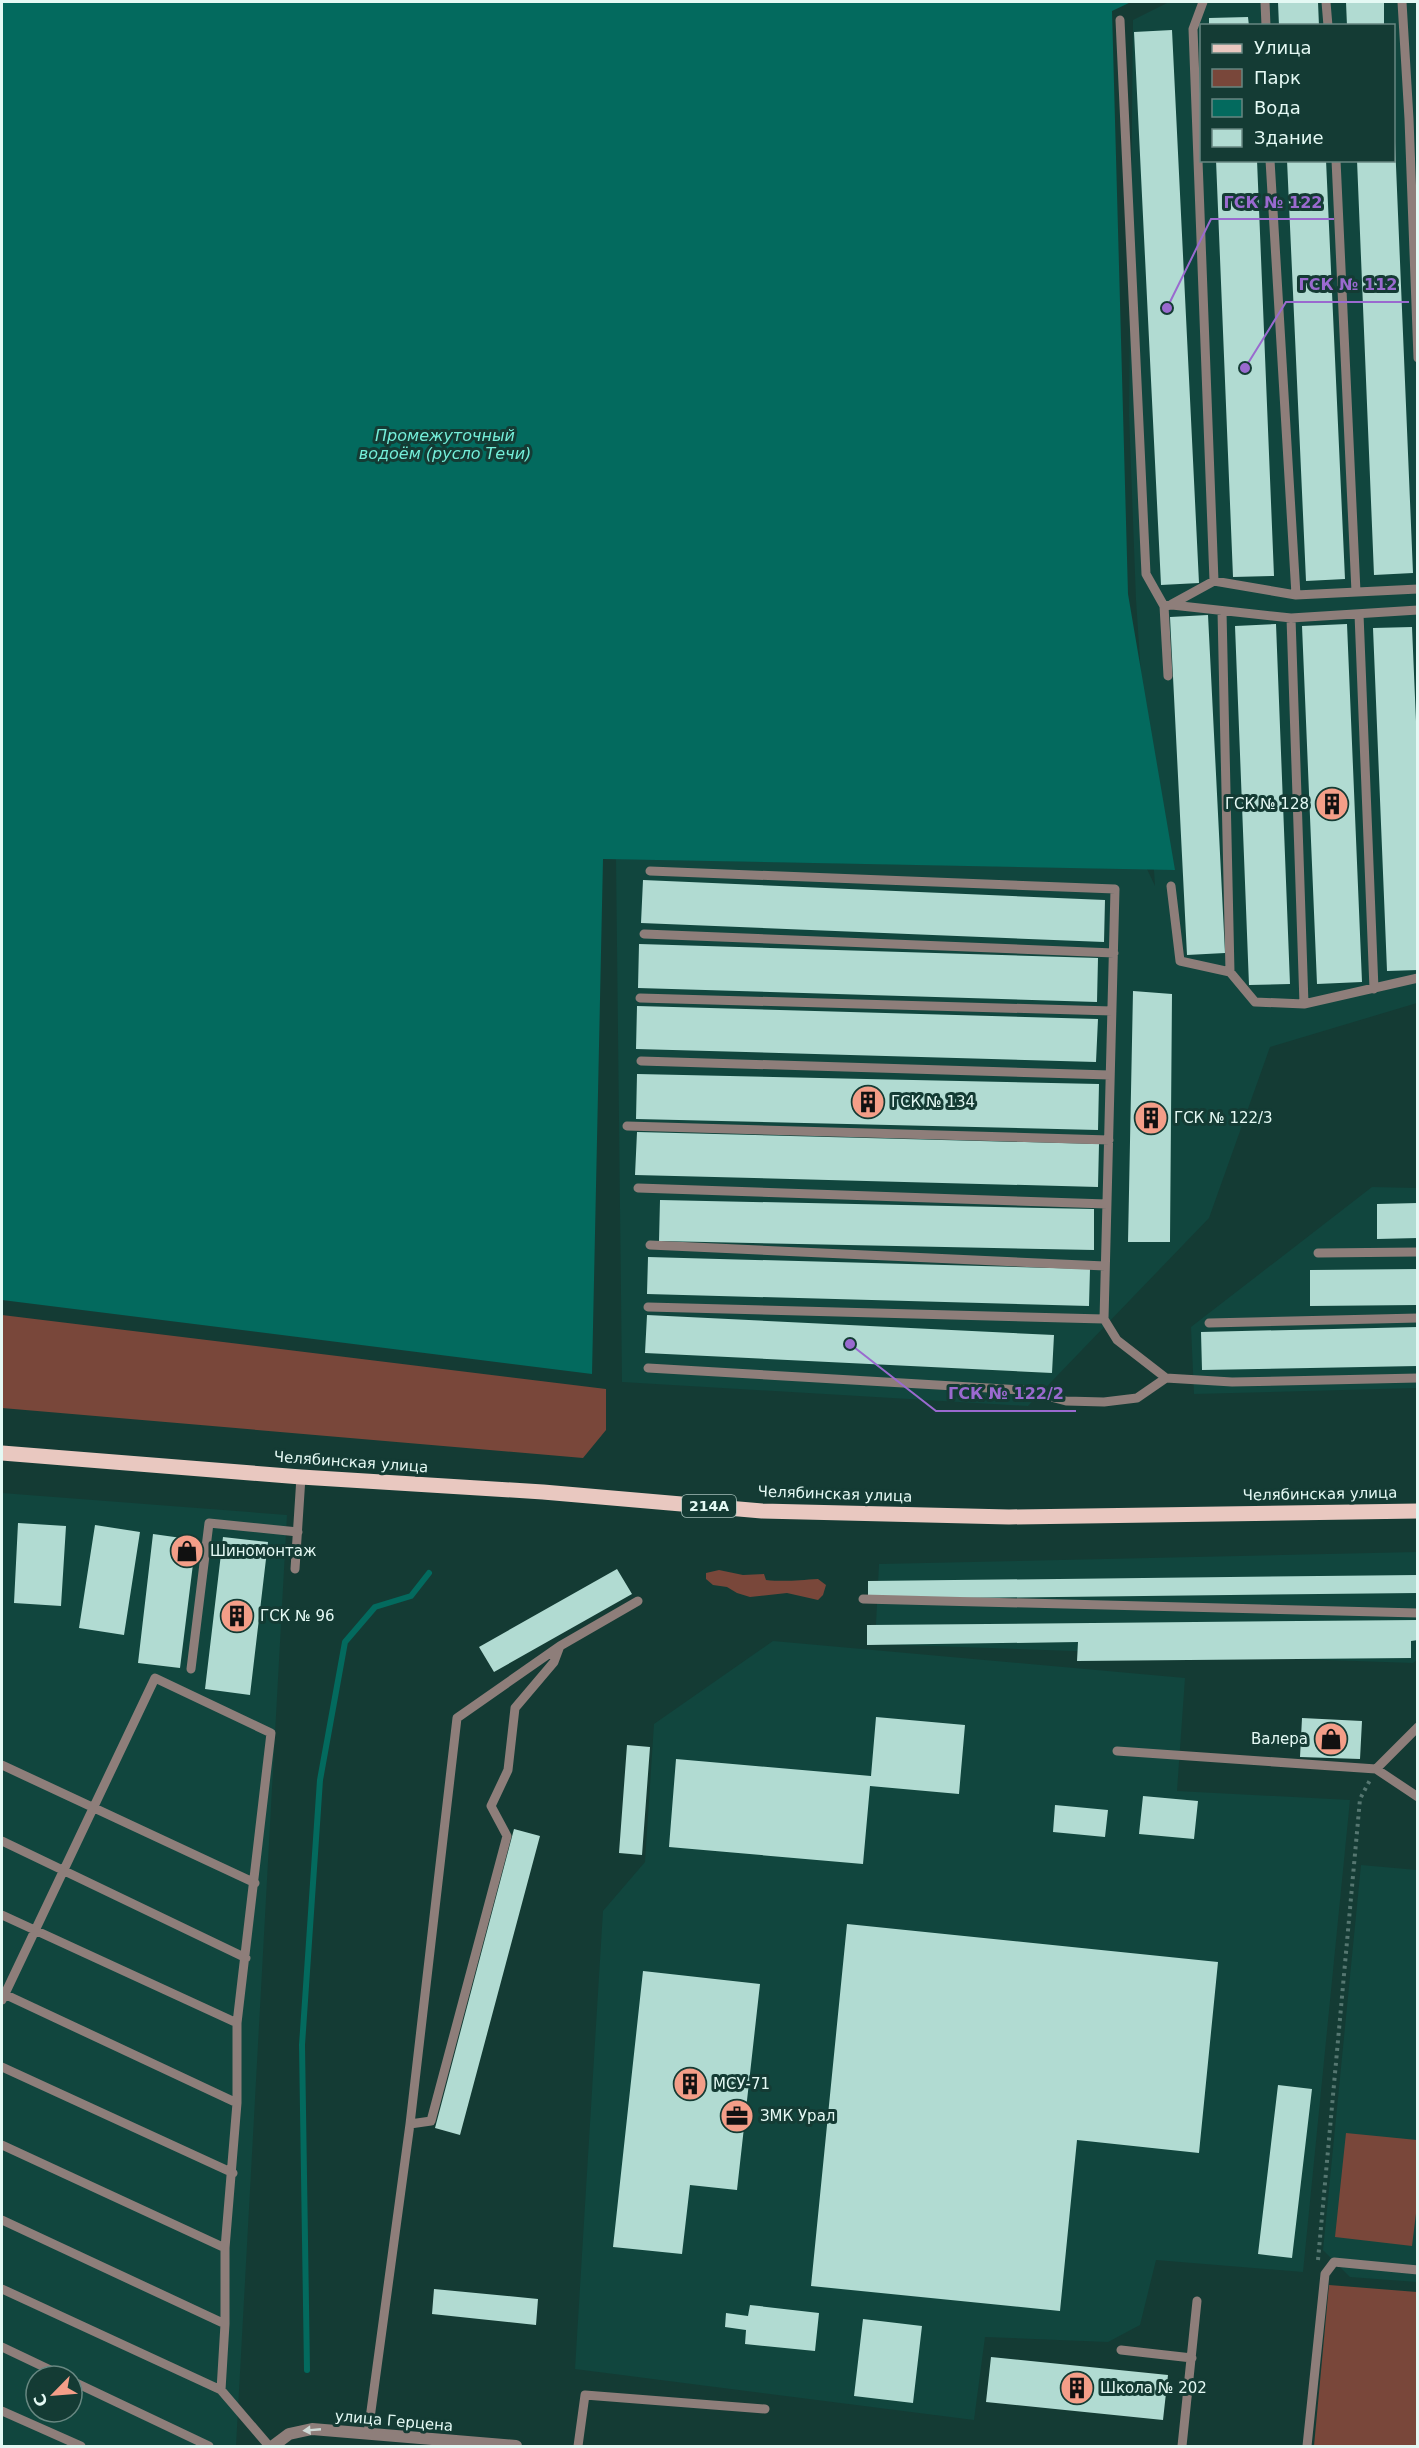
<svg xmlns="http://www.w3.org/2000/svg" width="1419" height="2448" font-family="'DejaVu Sans',sans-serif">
	<rect width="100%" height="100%" fill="#143b34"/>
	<!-- built -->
	<path fill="#11463e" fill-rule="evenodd" d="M1169 2H1417V1003L1270 1047 1209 1218 1028 1406 622 1382 616 859 1147 869 1155 886 1136 600 1129 415 1133 20ZM1202 26H1394V160H1202Z
		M1372 1187 1417 1188V1388L1194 1394 1191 1327Z
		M2 1493 287 1515 236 2446H2ZM36 2376H72V2412H36Z
		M1417 1552 1418 1659 1413 1663 875 1644 879 1564Z
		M773 1641 1185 1678 1177 1791 1350 1800 1303 2272 1156 2260 1140 2325 1108 2342 985 2337 974 2420 575 2369 603 1911 645 1862 654 1724Z
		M1361 1865 1417 1870V2282L1350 2277 1323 2250Z"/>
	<!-- green -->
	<path fill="#79473a" d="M2 1315 606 1389V1430L583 1458 2 1408Z
		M719 1570 743 1575 764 1574 766 1580C786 1582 799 1580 818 1579L826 1585 823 1595 818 1600 787 1593 750 1597 737 1593 727 1587 713 1585 706 1579V1573Z
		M1346 2133 1417 2140 1418 2197 1412 2246 1335 2237Z
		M1329 2285 1417 2292V2446H1314Z"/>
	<!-- water -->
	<path fill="#036a5e" d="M2 2H1131L1112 11 1128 594 1175 870 603 859 592 1374 2 1300Z"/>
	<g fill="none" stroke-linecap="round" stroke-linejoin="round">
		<!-- stream -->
		<path stroke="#036a5e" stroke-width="6" d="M307 2370 302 2045 320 1780 345 1642 375 1607 411 1596 429 1573"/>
	</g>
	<!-- building -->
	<path fill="#b1dbd2" d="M1278 2H1318L1319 26H1279Z
		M1346 2H1384V26H1347Z
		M1248 17 1249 26H1209V18Z
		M1172 30 1199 583 1161 585 1134 32Z
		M1394 142H1395L1413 573 1374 575 1357 160H1394Z
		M1216 160H1257L1274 576 1233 577Z
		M1287 160H1326L1345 579 1306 581Z
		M1208 615 1225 953 1187 955 1170 617Z
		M1276 624 1290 984 1249 985 1235 626Z
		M1347 624 1362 982 1317 984 1302 626Z
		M1412 627 1418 768V970L1387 971 1373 628Z
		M643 880 1105 900 1104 942 641 923Z
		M639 944 1098 958 1097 1002 638 988Z
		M1133 991 1172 994 1170 1242H1128Z
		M637 1006 1098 1019 1096 1062 636 1049Z
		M637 1074 1099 1084 1098 1130 636 1119Z
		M637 1132 1099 1144 1098 1187 635 1175Z
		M660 1200 1094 1209V1250L659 1241Z
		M1418 1203V1238L1377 1239V1204Z
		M648 1257 1090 1269 1089 1306 647 1294Z
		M1418 1269V1305L1310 1306V1270Z
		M647 1315 1054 1335 1052 1373 645 1353Z
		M1418 1327V1366L1202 1370 1201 1332Z
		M18 1523 66 1526 61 1606 14 1603Z
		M95 1525 140 1532 124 1635 79 1628Z
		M153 1534 196 1540 180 1668 138 1663Z
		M223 1537 268 1542 250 1695 205 1689Z
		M617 1569 632 1594 494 1672 479 1647Z
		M1418 1575V1593L868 1599V1581Z
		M1418 1620V1640L1411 1641V1658L1077 1661 1078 1642 867 1645V1625Z
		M876 1717 965 1725 959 1794 870 1786 863 1864 669 1847 676 1759 871 1776Z
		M1302 1718 1362 1721 1360 1759 1300 1757Z
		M627 1745 650 1747 642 1855 619 1853Z
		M1143 1796 1198 1801 1194 1839 1139 1834Z
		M1055 1805 1108 1810 1105 1837 1053 1832Z
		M514 1829 540 1836 460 2135 435 2128Z
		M847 1924 1218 1962 1199 2153 1077 2140 1060 2311 811 2286Z
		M643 1971 760 1984 737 2190 690 2185 682 2254 613 2247Z
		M1278 2085 1312 2089 1292 2258 1258 2254Z
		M434 2289 538 2299 536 2325 432 2314Z
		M750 2305 819 2313 815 2351 745 2344 746 2330 725 2327 726 2313 748 2316Z
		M863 2319 922 2326 913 2403 854 2396Z
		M991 2357 1168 2375 1163 2420 986 2402Z"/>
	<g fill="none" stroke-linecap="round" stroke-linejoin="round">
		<!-- path -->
		<path stroke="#567771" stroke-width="4" stroke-dasharray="3 4.5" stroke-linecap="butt" d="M1318 2260 1360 1799 1370 1780"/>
		<!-- service -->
		<path stroke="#8e7e7a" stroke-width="9" d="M1203 2 1193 29 1214 581
			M1265 2 1266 26
			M1326 2 1328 26
			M1402 2 1409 119 1418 358
			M1120 20 1146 574 1164 606
			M1270 160 1296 595
			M1336 160 1356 592
			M1172 604 1214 581 1296 595 1418 589
			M1222 611 1230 972
			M1359 614 1374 989
			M1291 618 1304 1004
			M1168 676 1164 606 1172 605 1291 618 1418 610
			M650 871 1115 889 1104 1319 1117 1340 1166 1378 1232 1382 1418 1378
			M1171 886 1180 961 1230 972 1255 1002 1304 1004 1418 978
			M644 934 1114 953
			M640 998 1112 1011
			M641 1061 1110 1075
			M627 1126 1109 1140
			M638 1188 1107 1204
			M650 1245 1105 1266
			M1318 1253 1418 1252
			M648 1307 1104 1319
			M1209 1323 1418 1318
			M648 1368 1024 1390 1066 1401 1104 1402 1137 1398 1166 1378
			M295 1569 301 1477
			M863 1599 1418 1613
			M191 1669 209 1523 298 1532
			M1117 1751 1376 1769 1418 1727
			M2 1765 255 1883
			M1376 1769 1418 1797
			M2 1841 246 1958
			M2 1915 237 2023
			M2 1993 237 2103
			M2 2000 155 1678 271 1733 237 2023V2103L225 2248V2324L221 2390
			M2 2067 233 2173
			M410 2124 431 2121 507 1836 491 1806 508 1770 515 1708 554 1662 560 1646
			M2 2145 225 2248
			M2 2220 225 2324
			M2 2289 221 2390 269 2446
			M2 2347 63 2376
			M1121 2350 1192 2358
			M72 2381 209 2446
			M2 2411 81 2446
			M368 2433 410 2124 457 1718 560 1646 638 1601
			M578 2446 585 2395 765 2409
			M1182 2446 1197 2301
			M1307 2446 1325 2274 1334 2262 1418 2270"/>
		<!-- minor -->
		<path stroke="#8e7e7a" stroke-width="12" d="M273 2446 289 2434 312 2429 516 2446"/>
		<!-- primary -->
		<path stroke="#e9c8c0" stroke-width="15" d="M2 1453 301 1477 543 1492 762 1511 1009 1517 1418 1511"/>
	</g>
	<!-- one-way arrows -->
	<defs><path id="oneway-solid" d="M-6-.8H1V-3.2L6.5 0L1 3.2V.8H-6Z" transform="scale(1.5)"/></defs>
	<use fill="#cedad6" href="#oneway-solid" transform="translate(312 2430) rotate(175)"/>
	<!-- icons -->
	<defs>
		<symbol id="building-disc" viewBox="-11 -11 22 22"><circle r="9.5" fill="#f49e88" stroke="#143b34"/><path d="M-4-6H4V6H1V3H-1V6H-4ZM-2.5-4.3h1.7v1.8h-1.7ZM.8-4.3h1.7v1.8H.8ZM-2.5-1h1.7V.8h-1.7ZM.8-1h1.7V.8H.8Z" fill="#111"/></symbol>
		<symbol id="shop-disc" viewBox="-11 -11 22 22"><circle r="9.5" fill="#f49e88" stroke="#143b34"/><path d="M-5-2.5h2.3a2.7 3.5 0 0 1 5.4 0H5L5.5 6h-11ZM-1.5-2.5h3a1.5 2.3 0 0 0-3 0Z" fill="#111"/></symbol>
		<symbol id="office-disc" viewBox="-11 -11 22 22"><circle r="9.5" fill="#f49e88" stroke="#143b34"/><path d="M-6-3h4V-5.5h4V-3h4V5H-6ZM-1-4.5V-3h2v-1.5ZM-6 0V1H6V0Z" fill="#111"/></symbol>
	</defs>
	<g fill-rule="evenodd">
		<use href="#building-disc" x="1313" y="785" width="38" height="38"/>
		<use href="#building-disc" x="849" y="1083" width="38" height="38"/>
		<use href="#building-disc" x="1132" y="1099" width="38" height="38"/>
		<use href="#shop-disc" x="168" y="1532" width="38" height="38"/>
		<use href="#building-disc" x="218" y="1597" width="38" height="38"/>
		<use href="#shop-disc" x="1312" y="1720" width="38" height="38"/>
		<use href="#building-disc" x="671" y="2065" width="38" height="38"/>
		<use href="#office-disc" x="718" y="2097" width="38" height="38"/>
		<use href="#building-disc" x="1058" y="2369" width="38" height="38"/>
	</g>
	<g text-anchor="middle" stroke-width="6" stroke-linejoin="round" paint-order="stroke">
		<!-- shield labels -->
		<rect fill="#143b34" stroke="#a6c0ba" stroke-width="1.5" x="682" y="1495" width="54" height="22" rx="4.5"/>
		<g font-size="14" font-weight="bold" fill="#e4f9f4">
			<text x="709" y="1511">214А</text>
		</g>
		<!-- poi labels -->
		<g font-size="15" fill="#e4f9f4" stroke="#143b34" text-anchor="start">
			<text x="1309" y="809" text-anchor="end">ГСК № 128</text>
			<text x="891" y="1107">ГСК № 134</text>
			<text x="1174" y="1123">ГСК № 122/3</text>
			<text x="210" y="1556">Шиномонтаж</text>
			<text x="260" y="1621">ГСК № 96</text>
			<text x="1308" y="1744" text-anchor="end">Валера</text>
			<text x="713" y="2089">МСУ-71</text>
			<text x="760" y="2121">ЗМК Урал</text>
			<text x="1100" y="2393">Школа № 202</text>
		</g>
		<!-- street labels -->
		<g font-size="15" fill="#e4f9f4" stroke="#143b34">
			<text transform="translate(351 1462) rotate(4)" y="5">Челябинская улица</text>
			<text transform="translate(835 1494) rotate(2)" y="5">Челябинская улица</text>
			<text transform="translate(1320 1494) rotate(-1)" y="5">Челябинская улица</text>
			<text transform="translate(394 2421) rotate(5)" y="5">улица Герцена</text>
		</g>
		<!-- water labels -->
		<g font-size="16" font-style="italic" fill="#74eed9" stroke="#143b34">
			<text x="445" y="441">Промежуточный<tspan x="445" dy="18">водоём (русло Течи)</tspan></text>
		</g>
	</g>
	<!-- callouts -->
	<path fill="none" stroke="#9a6acf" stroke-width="2" d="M1167 308L1211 219H1334M1245 368L1286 302H1409M850 1344L936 1411H1076"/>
	<g fill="#9a6acf" stroke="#143b34" stroke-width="2">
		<circle cx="1167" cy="308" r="6"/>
		<circle cx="1245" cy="368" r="6"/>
		<circle cx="850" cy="1344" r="6"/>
	</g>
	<g font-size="16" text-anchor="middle" font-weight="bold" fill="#9a6acf" stroke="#143b34" stroke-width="6" stroke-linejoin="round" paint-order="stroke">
		<text x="1273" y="208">ГСК № 122</text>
		<text x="1348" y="290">ГСК № 112</text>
		<text x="1006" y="1399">ГСК № 122/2</text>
	</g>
	<!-- border -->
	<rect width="1419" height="2448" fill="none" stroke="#e4f9f4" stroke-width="6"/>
	<!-- legend -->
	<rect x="1200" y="24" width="195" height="138" fill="#143b34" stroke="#678781" stroke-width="1.5"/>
	<rect x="1212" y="44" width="30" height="9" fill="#e9c8c0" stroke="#678781" stroke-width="1.5"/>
	<text x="1254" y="54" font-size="18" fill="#e4f9f4">Улица</text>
	<rect x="1212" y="69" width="30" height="18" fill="#79473a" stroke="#678781" stroke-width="1.5"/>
	<text x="1254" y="84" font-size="18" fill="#e4f9f4">Парк</text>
	<rect x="1212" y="99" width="30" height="18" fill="#036a5e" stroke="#678781" stroke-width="1.5"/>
	<text x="1254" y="114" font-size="18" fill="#e4f9f4">Вода</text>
	<rect x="1212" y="129" width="30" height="18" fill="#b1dbd2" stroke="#678781" stroke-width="1.5"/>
	<text x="1254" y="144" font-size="18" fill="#e4f9f4">Здание</text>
	<!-- north arrow -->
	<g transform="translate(54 2394) rotate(245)"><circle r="28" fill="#143b34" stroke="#678781" stroke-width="1.5"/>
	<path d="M0-4.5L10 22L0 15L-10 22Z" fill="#f49e88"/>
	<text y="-9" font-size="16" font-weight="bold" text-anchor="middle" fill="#e4f9f4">С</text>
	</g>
</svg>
